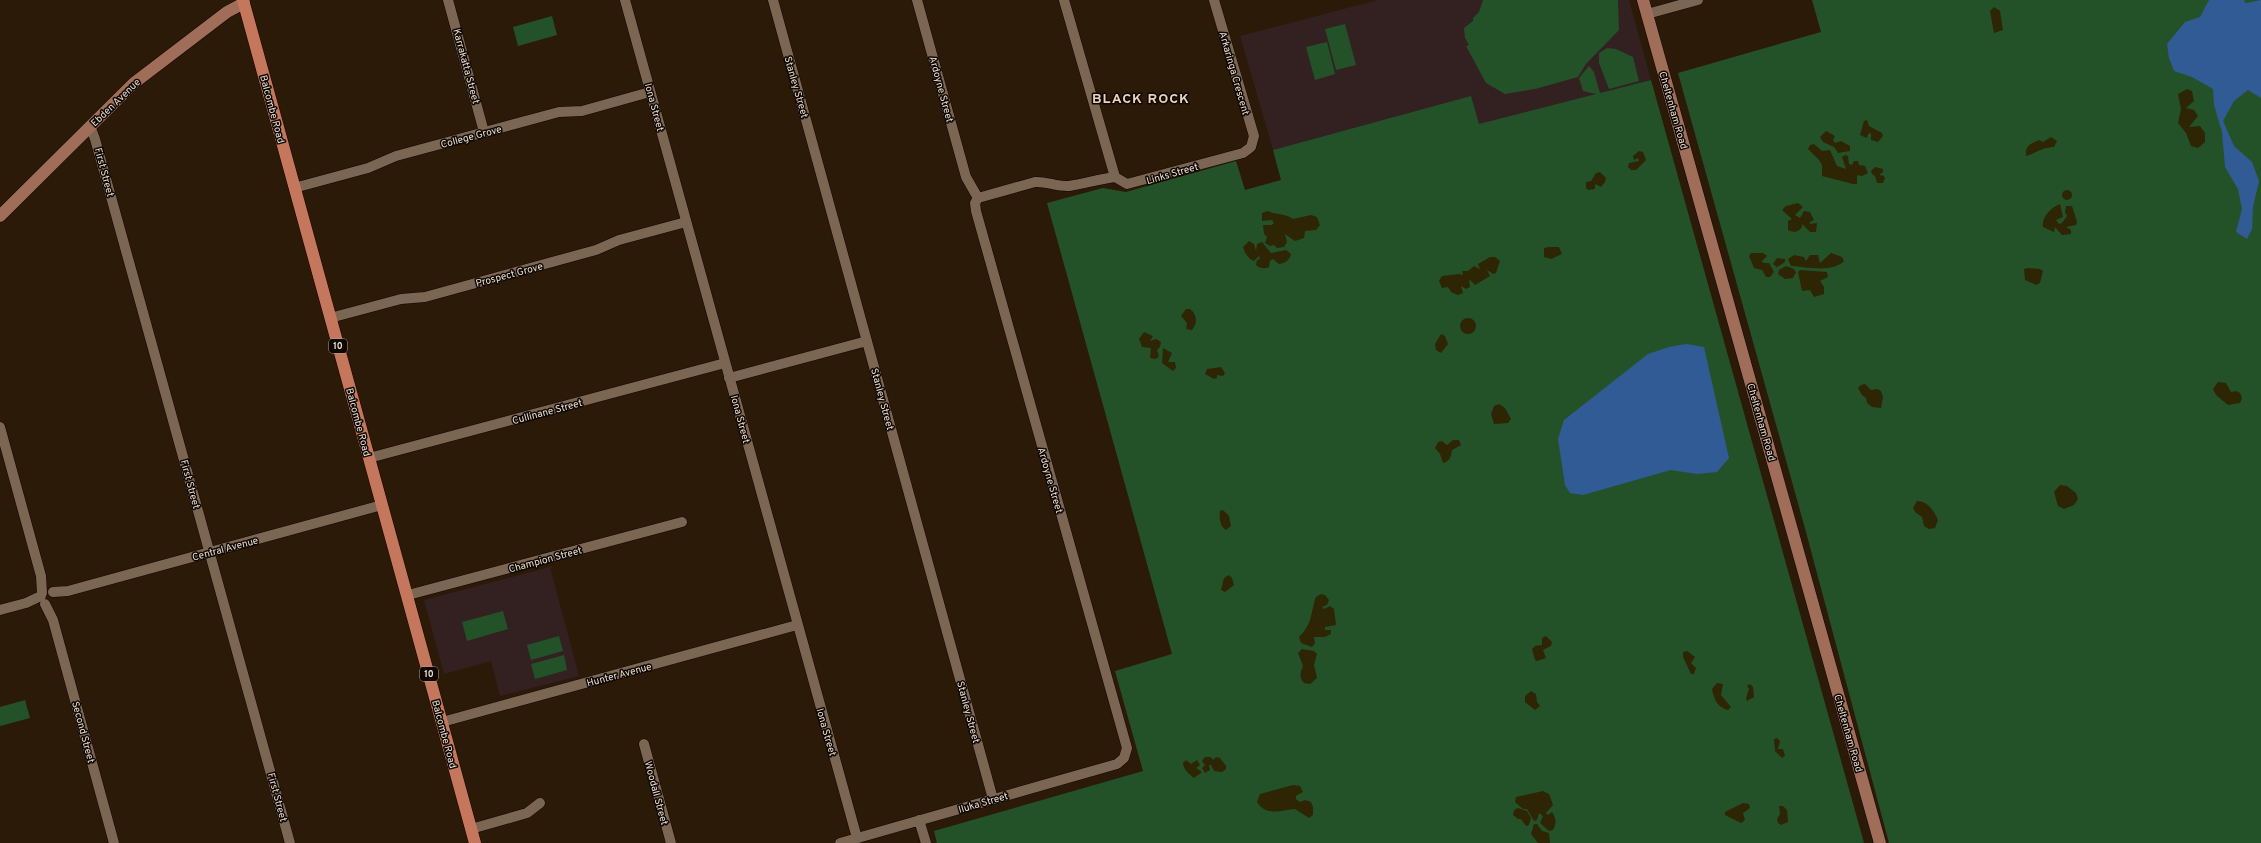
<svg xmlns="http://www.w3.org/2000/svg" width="2261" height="843" font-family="Overpass,sans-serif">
	<rect width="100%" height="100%" fill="#2c1a09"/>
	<!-- education -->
	<path fill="#332020" d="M1378 0H1629L1651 80 1479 125 1470 97 1273 150 1240 36Z
		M550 567 579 676 500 696 491 661 444 674 424 600Z"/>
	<!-- green -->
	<path fill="#245228" d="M1483 0H1618L1619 30 1586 64 1578 77 1535 89 1505 94 1486 83 1466 46 1469 45 1465 38 1464 28 1473 21V18L1479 12Z
		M1812 0H2261V843H1889L1806 532 1678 73 1821 32Z
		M552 16 557 35 518 46 513 27Z
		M1345 24 1356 65 1336 70 1325 29Z
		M1327 42 1335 74 1315 80 1306 47Z
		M1607 48 1616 49 1633 57 1639 81 1609 89 1599 63V53Z
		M1589 66 1594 72 1600 93 1651 80 1864 843H937L934 831 1143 771 1115 671 1172 654 1047 203 1103 188 1126 192 1236 161 1245 190 1281 180 1273 150 1471 96 1479 124 1596 94 1583 91 1579 78Z
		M503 611 508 629 467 641 462 622Z
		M559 636 563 651 531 660 527 645Z
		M564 655 567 670 535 679 531 664Z
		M25 700 30 718 0 726V707Z"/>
	<!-- sand -->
	<path fill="#2d2504" d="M1994 7 2000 11 2003 30 1994 33 1990 11Z
		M2187 89 2192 91 2194 101 2186 108 2194 110 2198 116 2189 127 2200 126 2205 133V142L2198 148 2191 146 2186 133 2178 123 2181 109 2178 94Z
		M1867 120 1869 126 1882 133 1883 136 1878 142 1871 140V133L1868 134 1867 138 1860 135 1864 121Z
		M1826 131 1835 136 1833 140 1835 143 1841 141 1850 146V151L1838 153 1834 147 1823 142 1820 137Z
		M2051 137 2057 141 2054 147C2043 147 2036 153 2026 156 2025 145 2031 144 2039 140L2043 142Z
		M1814 144 1822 151 1830 150 1837 166 1846 169 1842 157 1845 155 1848 156 1849 164 1852 165 1854 161H1858L1859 165 1865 166 1868 173 1862 176 1857 175V184H1853L1822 176V165L1819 160 1808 149 1810 145Z
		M1639 151 1643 152 1646 160 1636 170H1631L1628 167 1629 163 1639 161 1638 158 1634 160 1633 156Z
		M1875 167 1883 169V172L1880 174 1881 176 1883 175 1885 178 1883 183H1877L1875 176 1872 174 1871 171Z
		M1600 172 1606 178 1605 182 1601 187 1595 184V189L1588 190 1586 188V182L1591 181 1596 173Z
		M2062 195a5 5 0 1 1 10 0a5 5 0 1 1-10 0Z
		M1798 203 1803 207 1795 215 1800 218 1804 211 1810 212 1814 220 1810 222V224L1817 223 1816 232H1810L1802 224V227C1798 232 1794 233 1788 230V221L1792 219 1782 210 1786 206Z
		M2060 204 2063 217 2056 220 2059 224 2062 223 2067 216 2065 212 2066 206H2072L2077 222 2076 225 2066 227 2071 230V234L2062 235 2055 227 2054 232 2043 227C2041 217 2052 207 2060 204Z
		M1268 211C1276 215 1285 213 1293 219L1311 215 1317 217 1320 225 1316 230 1305 231 1304 238 1295 241 1285 234 1287 242 1284 247 1277 248 1274 245 1270 246 1265 243 1267 237 1264 234 1263 225H1271L1274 223 1272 220 1262 221V213Z
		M1249 241 1254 244 1256 251 1257 244 1262 242 1271 253 1286 250 1291 254C1289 261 1285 263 1279 264L1273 259 1270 261 1269 267C1265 269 1260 269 1256 265L1257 260 1260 259 1259 256 1254 261C1248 259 1245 253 1243 247Z
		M1549 247H1559L1562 254 1551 259 1544 257V248Z
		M1751 253H1763L1767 256 1762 261 1763 263H1769L1774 272 1770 277H1766L1762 270 1754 268 1749 256Z
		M1831 253 1842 257 1844 261C1833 273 1807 267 1791 266L1788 259 1794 255 1804 257 1806 261 1810 255H1818L1820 263Z
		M1490 257H1495L1500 261 1496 273 1493 274 1487 270 1490 276 1475 285 1469 279 1470 287 1466 289 1461 286 1463 293 1458 295 1451 292 1448 287 1442 288 1439 281 1442 276 1459 274 1463 275 1462 271H1468L1474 266 1480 269 1478 264Z
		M1777 258 1785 259V262L1777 267 1773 264Z
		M1786 266 1794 269 1796 272 1793 278 1785 279 1778 274 1779 270Z
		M2028 268 2040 269 2043 271 2040 283 2036 285 2025 280 2024 269Z
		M1800 270 1827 272 1828 277 1820 281 1824 287V294L1814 297 1810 290 1802 291 1798 272Z
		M1186 309H1190C1197 314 1198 323 1192 330L1186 329 1187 323 1181 316Z
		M1460 326a8 8 0 1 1 16 0a8 8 0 1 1-16 0Z
		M1144 332 1153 336 1150 341 1156 339 1161 342 1160 347 1157 350 1159 356 1156 359 1150 358 1151 348 1142 347 1139 339Z
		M1441 334 1445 336 1448 344 1441 353 1436 350 1435 344Z
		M1163 348 1172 353 1168 362H1175L1176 368 1173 371 1162 363Z
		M1221 367 1225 373 1223 376 1217 375V378L1214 379 1205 374 1207 369Z
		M2218 382 2226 383 2231 392 2236 391 2240 393 2242 398 2240 403 2228 405 2216 395 2213 389Z
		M1865 384 1871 390 1877 389 1881 391 1883 397 1881 408 1872 407 1867 403 1866 398 1862 395 1858 388 1861 385Z
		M1499 404 1505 408 1511 419 1508 423 1494 424 1491 414 1494 406Z
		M1453 440H1459L1461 445 1452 450C1451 457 1450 461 1443 463L1440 454 1435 448 1438 442 1442 441 1447 445Z
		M2060 485 2067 486 2076 493 2078 499 2074 505 2064 509 2058 506 2054 492Z
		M1917 501C1928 501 1934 511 1938 520L1935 528 1929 529 1924 526 1922 517 1915 512 1913 508Z
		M1223 510 1229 516 1231 526 1226 530C1220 527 1219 517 1220 511Z
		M1229 575 1232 578 1234 585 1225 592 1221 590 1224 578Z
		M1321 594 1325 595 1329 600 1327 605 1322 607 1324 609 1330 606 1334 609 1336 625 1325 627V630H1331V634L1325 637H1314L1315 643 1312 647 1301 643 1299 637C1313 623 1310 614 1316 597Z
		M1546 636 1552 642 1551 646 1543 650 1546 658 1537 661 1535 660 1532 649 1535 646 1542 645V638Z
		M1302 649 1314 651 1317 654 1314 665 1317 678 1310 684 1304 683C1299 677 1300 673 1303 666L1298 653Z
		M1687 651 1695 657 1691 663 1696 668 1694 674H1691L1683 657V652Z
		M1717 683 1723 684 1721 695 1731 707 1728 710C1717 707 1714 699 1712 689Z
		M1750 684 1753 687 1754 697 1747 701 1746 698 1749 689 1747 686Z
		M1531 691 1536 694 1537 702 1540 706 1535 710 1525 702V696Z
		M1777 738 1780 741 1778 749H1783L1785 756 1782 758 1775 751 1774 739Z
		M1205 757H1211L1213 760 1216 757 1220 758 1226 766V769L1222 772 1214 771 1211 765H1209L1210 770 1205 773 1202 768 1205 765 1202 761Z
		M1186 760 1191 764 1197 760 1200 765 1196 768 1201 771V773L1194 778C1189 774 1183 769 1183 763Z
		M1293 785 1300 786 1303 792 1296 796V799L1300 802 1305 800 1311 802 1313 807V815L1309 818 1295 809C1282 810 1266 817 1257 802L1260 794Z
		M1543 791 1549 794 1553 805 1546 813 1548 815 1552 812C1556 818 1557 823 1553 830L1549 831 1540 823 1543 816 1539 813 1537 820 1534 821 1527 809H1523L1515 802 1516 797Z
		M1743 803 1749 804 1750 808 1743 813 1745 820 1741 823 1725 815V812Z
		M1779 806H1783L1787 810 1788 822 1781 825 1778 823 1777 819 1780 814Z
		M1518 808 1527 811 1531 818 1529 825 1526 826 1521 819H1518L1513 815 1514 810Z
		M1534 824H1537L1542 831 1549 833 1550 843H1538L1531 834Z"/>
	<!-- water -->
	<path fill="#305b94" d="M2209 0H2244L2246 3 2261 0V98L2248 90 2234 101 2223 121 2234 146 2252 162 2259 181 2253 207 2252 229 2247 239 2236 232 2242 209 2238 189 2225 167 2222 132 2214 105 2213 89 2192 77 2174 71 2169 58 2167 44 2185 22 2200 17Z
		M1686 344 1704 347 1729 458 1717 472 1697 474 1671 470 1583 495 1570 493 1565 485 1558 439 1564 420 1648 354 1669 347Z"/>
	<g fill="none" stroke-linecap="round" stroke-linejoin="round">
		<defs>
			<path id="street" d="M448 0 484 132
				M625 0 857 838
				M773 0 993 799
				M917 0 966 177 978 198
				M1064 0 1115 177 1127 184 1243 153 1251 147 1254 136 1214 0
				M1647 14 1698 0
				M90 126 95 139 290 843
				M294 188 368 168 396 156 559 112 582 111 650 92
				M978 198 1035 182C1046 181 1057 187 1069 186 1084 184 1099 179 1115 177
				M330 318 401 299 425 297 596 250 619 240 686 222
				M729 378 867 341
				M0 427 41 576 42 593
				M369 458 725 363
				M53 592 68 591 382 505
				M408 595 682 522
				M45 604 53 620 114 843
				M0 610 26 603 41 596
				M442 722 797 625
				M644 744 671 843
				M919 820 926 843
				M471 829 527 813 540 803
				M840 843 1117 764 1124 758 1127 748 976 211 975 203 978 198"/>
			<path id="secondary" d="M1643 0 1880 843
				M0 216 134 83 227 12 244 3"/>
			<path id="primary" d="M243 0 475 843"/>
		</defs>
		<!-- street casing -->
		<use href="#street" stroke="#130500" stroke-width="11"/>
		<!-- secondary casing -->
		<use href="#secondary" stroke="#130500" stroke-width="13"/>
		<!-- primary casing -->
		<use href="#primary" stroke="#130500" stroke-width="13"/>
		<!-- street -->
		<use href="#street" stroke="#7b6653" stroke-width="10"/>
		<!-- secondary -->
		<use href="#secondary" stroke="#a06e58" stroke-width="12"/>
		<!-- primary -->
		<use href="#primary" stroke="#c5775d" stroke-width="12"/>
	</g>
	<g text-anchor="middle" stroke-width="3" stroke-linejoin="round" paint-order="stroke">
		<!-- shield labels -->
		<g fill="#0e0702" stroke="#a99f96" stroke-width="1">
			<rect x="329" y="339" width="18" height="14" rx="3"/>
			<rect x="420" y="667" width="18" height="14" rx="3"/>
		</g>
		<g font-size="9" font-weight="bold" fill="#ece0d5">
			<text x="338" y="349">10</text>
			<text x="429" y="677">10</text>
		</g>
		<!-- street labels -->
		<g font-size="10" fill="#ece0d5" stroke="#0e0702">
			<text transform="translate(467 66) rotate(75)" y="4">Karrakatta Street</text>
			<text transform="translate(1235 73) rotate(74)" y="4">Arkaringa Crescent</text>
			<text transform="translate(797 87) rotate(74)" y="4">Stanley Street</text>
			<text transform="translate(942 89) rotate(75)" y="4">Ardoyne Street</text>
			<text transform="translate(115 102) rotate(-44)" y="4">Ebden Avenue</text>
			<text transform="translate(655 107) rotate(75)" y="4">Iona Street</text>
			<text transform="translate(273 109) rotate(75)" y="4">Balcombe Road</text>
			<text transform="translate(1674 110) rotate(74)" y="4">Cheltenham Road</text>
			<text transform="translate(471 136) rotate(-15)" y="4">College Grove</text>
			<text transform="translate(105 172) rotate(75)" y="4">First Street</text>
			<text transform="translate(1172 173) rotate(-16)" y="4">Links Street</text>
			<text transform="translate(509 274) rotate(-15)" y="4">Prospect Grove</text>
			<text transform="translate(883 399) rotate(75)" y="4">Stanley Street</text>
			<text transform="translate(547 411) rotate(-15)" y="4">Cullinane Street</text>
			<text transform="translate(741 419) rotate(75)" y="4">Iona Street</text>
			<text transform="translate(359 422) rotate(75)" y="4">Balcombe Road</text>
			<text transform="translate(1762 422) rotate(74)" y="4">Cheltenham Road</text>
			<text transform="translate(1051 480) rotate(74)" y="4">Ardoyne Street</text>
			<text transform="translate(191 484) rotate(75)" y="4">First Street</text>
			<text transform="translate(225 548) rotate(-15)" y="4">Central Avenue</text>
			<text transform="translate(545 559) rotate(-15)" y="4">Champion Street</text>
			<text transform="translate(619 674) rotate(-15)" y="4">Hunter Avenue</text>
			<text transform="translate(969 712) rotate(75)" y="4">Stanley Street</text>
			<text transform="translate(84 732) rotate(75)" y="4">Second Street</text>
			<text transform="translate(827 732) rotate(74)" y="4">Iona Street</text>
			<text transform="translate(1849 733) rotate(74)" y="4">Cheltenham Road</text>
			<text transform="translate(445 734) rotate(75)" y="4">Balcombe Road</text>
			<text transform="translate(657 793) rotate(75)" y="4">Woodall Street</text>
			<text transform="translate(278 797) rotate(75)" y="4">First Street</text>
			<text transform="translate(983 802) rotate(-16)" y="4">Iluka Street</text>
		</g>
		<!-- district labels -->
		<g font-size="14" font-weight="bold" letter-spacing="1" fill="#ead2bd" stroke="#0e0702">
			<text x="1141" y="103">BLACK ROCK</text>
		</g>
	</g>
</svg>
